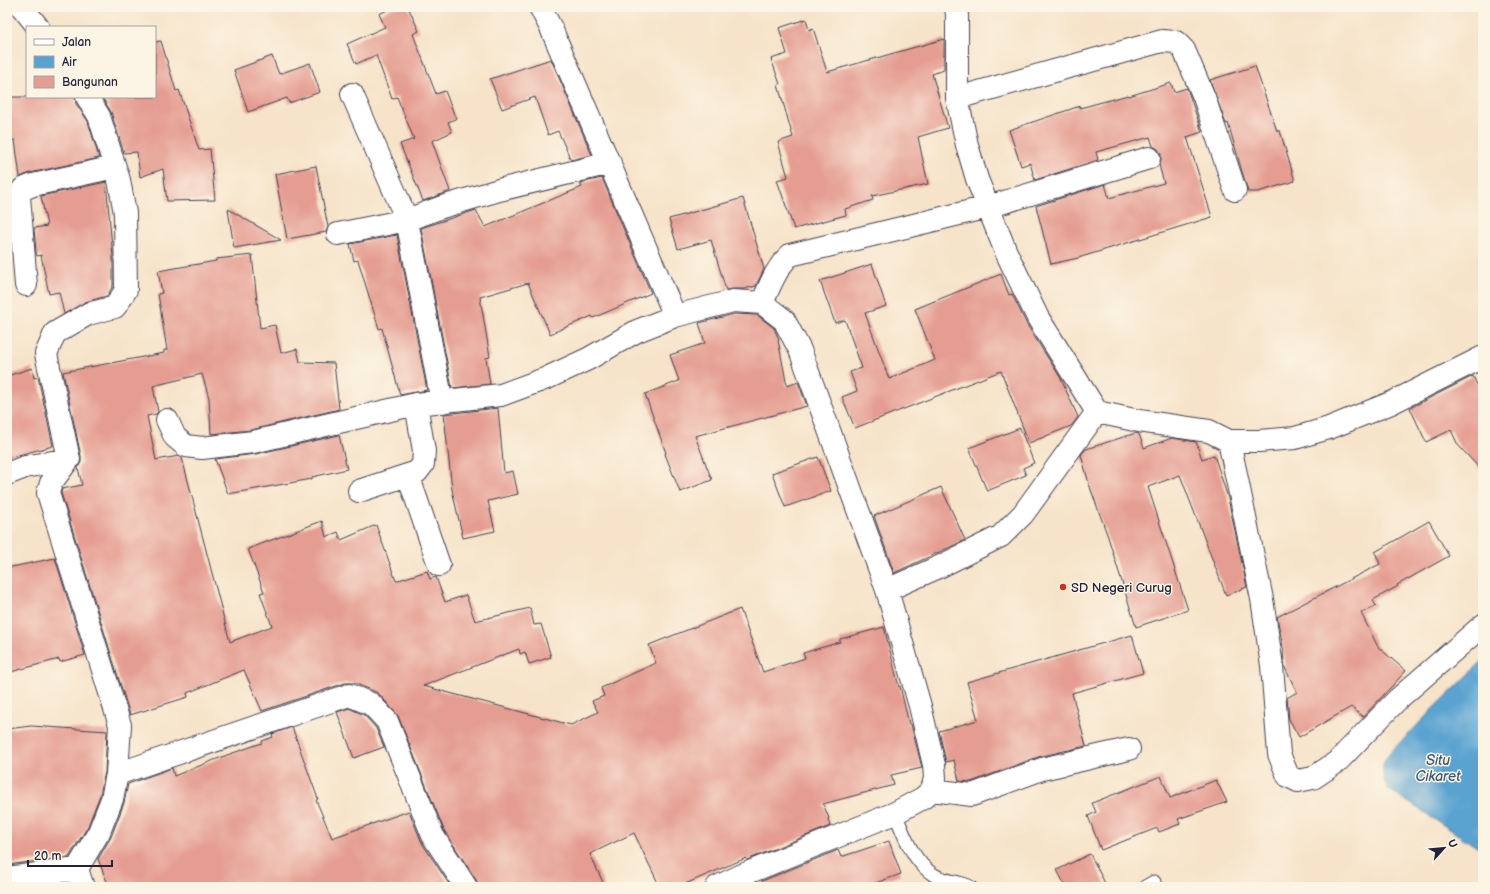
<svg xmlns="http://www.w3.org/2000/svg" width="1490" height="894" font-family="'Balsamiq Sans',sans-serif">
	<rect width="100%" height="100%" fill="#fcf5e5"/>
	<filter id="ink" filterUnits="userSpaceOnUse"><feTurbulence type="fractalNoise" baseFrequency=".025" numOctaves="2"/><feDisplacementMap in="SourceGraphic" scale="8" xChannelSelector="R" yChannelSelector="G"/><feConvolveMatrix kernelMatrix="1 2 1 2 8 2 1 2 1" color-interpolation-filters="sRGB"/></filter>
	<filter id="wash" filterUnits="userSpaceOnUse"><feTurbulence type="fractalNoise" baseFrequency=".012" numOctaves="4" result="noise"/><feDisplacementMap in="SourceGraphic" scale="16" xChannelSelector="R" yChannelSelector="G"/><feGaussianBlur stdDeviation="0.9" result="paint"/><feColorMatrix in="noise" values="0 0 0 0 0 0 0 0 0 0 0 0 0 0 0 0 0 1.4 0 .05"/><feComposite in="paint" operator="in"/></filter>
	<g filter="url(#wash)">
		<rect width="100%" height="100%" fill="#f6e3c9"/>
		<!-- water -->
		<path fill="#5aa3d1" stroke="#3e6286" d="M1483 660V851L1388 789C1383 780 1380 769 1385 760 1390 751 1400 743 1406 737 1431 710 1458 686 1483 660Z"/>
		<g id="blocks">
			<!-- building -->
			<path fill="#e59d92" d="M394 7H408L419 31 413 34 436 94 445 91 456 119 448 122 452 132 432 141 450 191 423 201 400 144 414 139 397 97 392 99 376 55 356 64 347 44 385 27 379 14Z
				M806 19 809 30 813 28 827 72 944 39V70L932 74 948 128 918 137 928 184 872 196 873 200 845 209 846 215 794 229 777 180 788 177 778 142 793 137 778 85 780 84 771 59 787 54 779 28Z
				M161 41 176 91 179 90 199 150 210 149 215 200 167 201 163 169 140 177 137 152 124 153 111 112 102 97H155V42Z
				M272 56 279 74 310 63 320 92 289 103 287 98 248 112 234 70Z
				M551 59 592 155 571 160 558 131 548 135 535 97 502 109 490 79Z
				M1255 66 1277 131H1280L1295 181 1258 192H1248L1228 123 1226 124 1210 80Z
				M1171 83 1174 92 1187 88 1202 132 1187 137 1212 217 1078 258 1051 264 1036 206 1105 184 1109 198 1164 183 1159 165 1161 160V154L1158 149 1153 146 1150 137 1096 152 1098 160 1035 180 1030 163 1021 166 1009 130 1080 106V108L1128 95 1129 96Z
				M7 97H75L76 104 88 121 99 158 30 173 20 177 15 140 7 141Z
				M316 166 328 227 326 232 287 239 275 174Z
				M602 178 651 293 593 318 592 316 550 334 528 283 480 297 490 357 486 358 490 384 452 388 421 228 476 210 485 227 582 187 580 183Z
				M106 182 113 257V286L107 296 85 302 64 314 59 292 49 294 41 255 37 256 36 252 34 228 47 226 41 196Z
				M743 198 764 269 756 286 744 289H734L726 290 711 240 678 249 669 219Z
				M228 209 281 240 234 248Z
				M397 235 427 390 400 395 382 328 379 329 358 260 354 261 350 244Z
				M252 255 260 328 275 325 281 353 297 349 300 362 334 363 339 409 251 430 211 434 209 398 202 374 153 386 158 412 156 414 147 416 156 460 179 456 182 458 230 642 272 626 260 593 264 592 248 549 322 521 326 537 338 532 341 540 376 525 396 581 427 571 430 579 436 577 445 602 466 595 475 621 530 608 534 625 541 624 551 657 529 664 525 652 520 654 519 649 423 686 571 725 598 712 592 701 604 696 601 688 656 663 649 645 740 609 763 672 805 658 803 653 840 642V639L884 627 899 687 900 686 909 724H911L922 768 891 775 894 785 823 804 829 818 828 819 830 826 747 860 746 858 678 887H660L634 833 590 854 605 887H478L476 880 444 830 398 716 380 695 376 692 354 683H345L262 711 244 670 187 693 188 697 130 715 61 493 62 489 82 485 78 468 81 462V456L63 372 164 353V350H167L158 294 162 293 158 271 216 261V259Z
				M872 264 886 306 865 313 889 379 935 360 915 309 1001 274 1009 295 1012 294 1027 325 1060 377 1078 417 1071 426 1029 443 1001 371 855 428 842 397 857 391 850 372 862 368 845 320 835 323 820 281Z
				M734 314 757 315 774 328 779 340H778L787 386 798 382 807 406 695 436 712 480 680 492 665 454 666 453 645 394 679 381 670 355 705 343 699 323Z
				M32 368 34 378 38 377 53 446 7 458V376Z
				M1473 376 1483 398V472L1458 445 1451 430 1426 442 1410 408Z
				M498 408 504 473 513 471 518 494 488 501 495 531 463 538 452 490 444 414Z
				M1020 428 1034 463 1023 468 1026 475 987 491 969 448Z
				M1136 433 1139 434 1144 448 1172 438 1196 442 1202 459 1214 455 1228 498 1247 587 1226 595 1180 475 1148 487 1188 610 1136 627 1108 537 1090 487 1081 455 1086 449Z
				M339 435 347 469 312 477V479L228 494 215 459 256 454Z
				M818 457 831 491 785 507 772 473Z
				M941 487 965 540 894 573 874 516Z
				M1429 521 1449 556 1397 585 1398 586 1373 600 1376 606 1361 613 1378 647 1406 671 1363 717 1351 707 1299 737 1289 719 1287 698 1297 692 1285 668 1283 653 1284 652 1277 617 1380 564 1375 552Z
				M55 558 85 655 60 662 59 659 7 673V568Z
				M1132 635 1143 673 1072 693 1086 746 1038 757 971 782 959 781 954 760 946 762 939 731 978 720 967 682Z
				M349 708 364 715 376 728 384 747 354 758 337 712Z
				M31 726 107 731 105 772 100 795 88 826 69 857 7 865V729Z
				M292 727 318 799 316 800 332 838 409 811 422 843 451 887H109L98 859 111 837 124 803 128 784 172 768 174 776 227 755 262 743V741L273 737 272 734Z
				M1161 776 1170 798 1216 780 1227 802 1178 819 1180 824 1159 832 1157 828 1101 850 1088 816 1096 812 1092 803Z
				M889 841 901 874 864 887H764L762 881 838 850 841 857Z
				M1090 854 1107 887H1066L1057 870Z"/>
		</g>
	</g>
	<g filter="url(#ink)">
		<use href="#blocks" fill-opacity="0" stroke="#423f50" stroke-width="1"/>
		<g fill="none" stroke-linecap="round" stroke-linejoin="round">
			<defs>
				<path id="lane" d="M895 813C904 835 913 862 934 875 945 882 959 881 970 887
					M1145 887 1154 882"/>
				<path id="street" d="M22 7 38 27
					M540 7 551 28 675 316
					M956 7 957 15V98L967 145 977 179 1006 252 1038 318 1097 412 1139 421 1209 431 1229 441H1259L1295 438 1329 428 1391 403 1483 357
					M352 94 407 220 442 402
					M957 98 1162 41 1176 42 1184 50 1204 97 1235 190
					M338 234 407 220 442 207 499 190 610 163
					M26 285 19 196 23 189 33 185 115 167
					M762 303C770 286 776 268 790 255L988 207 1149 158
					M167 420 175 437 186 446 202 448 253 442 416 404 501 395 547 378 588 359 637 331 675 316 733 301 762 303 784 320 800 350 887 590 941 566 1001 536 1023 514 1097 412
					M1229 441 1262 599 1272 666 1279 754 1288 776 1298 781 1313 778 1337 762 1398 699 1483 625
					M7 474 25 467 69 459
					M408 475 439 565
					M359 491 417 472 423 464 424 451 416 404
					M117 774 349 695 371 704 387 721 433 836 466 887
					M932 790 972 795 1042 769 1129 749
					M77 869 99 832 112 799 117 774 120 725 48 493 51 483 69 459 46 354 55 333 88 314 115 307 126 290 125 213 119 180 99 116 87 97
					M77 869 83 887
					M7 878 77 869
					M717 887 740 876 895 813 923 798 932 790 935 778 934 765 920 706 887 590"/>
			</defs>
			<!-- lane casing -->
			<use href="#lane" stroke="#423f50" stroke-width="15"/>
			<!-- street casing -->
			<use href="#street" stroke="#423f50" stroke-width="24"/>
			<!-- lane -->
			<use href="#lane" stroke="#fff" stroke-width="13"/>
			<!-- street -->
			<use href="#street" stroke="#fff" stroke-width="22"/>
		</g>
	</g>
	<!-- markers -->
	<circle fill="#c8321e" stroke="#fcf5e5" stroke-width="1.5" cx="1063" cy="587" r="4"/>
	<g text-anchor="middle" stroke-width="3" stroke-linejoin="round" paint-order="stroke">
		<!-- poi labels -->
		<g font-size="13" fill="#22223b" stroke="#fcf5e5" text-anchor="start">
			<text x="1071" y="592">SD Negeri Curug</text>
		</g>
		<!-- water labels -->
		<g font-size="14" font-style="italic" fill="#385677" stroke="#fcf5e5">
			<text x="1438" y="765">Situ<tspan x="1438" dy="16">Cikaret</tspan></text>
		</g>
	</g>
	<!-- margin -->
	<rect width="1490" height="894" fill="none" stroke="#fcf5e5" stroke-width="24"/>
	<!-- legend -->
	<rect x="26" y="26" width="130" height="72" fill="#fcf5e5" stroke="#a5a1a1"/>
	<rect x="34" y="39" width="20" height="6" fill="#ffffff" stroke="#a5a1a1"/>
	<text x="62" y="46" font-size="12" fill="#22223b">Jalan</text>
	<rect x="34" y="56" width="20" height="12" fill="#5aa3d1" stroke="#a5a1a1"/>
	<text x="62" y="66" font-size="12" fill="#22223b">Air</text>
	<rect x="34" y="76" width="20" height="12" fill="#e59d92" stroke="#a5a1a1"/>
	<text x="62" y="86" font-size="12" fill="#22223b">Bangunan</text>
	<!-- north arrow -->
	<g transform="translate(1444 848) rotate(63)" stroke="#fcf5e5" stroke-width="3" paint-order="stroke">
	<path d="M0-3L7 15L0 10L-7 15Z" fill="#22223b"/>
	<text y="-6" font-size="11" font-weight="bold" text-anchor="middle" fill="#22223b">U</text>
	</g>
	<!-- scale -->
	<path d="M28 860v6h84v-6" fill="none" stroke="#22223b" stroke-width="2"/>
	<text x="34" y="860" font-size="12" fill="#22223b" stroke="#fcf5e5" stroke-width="3" paint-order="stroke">20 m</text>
</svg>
